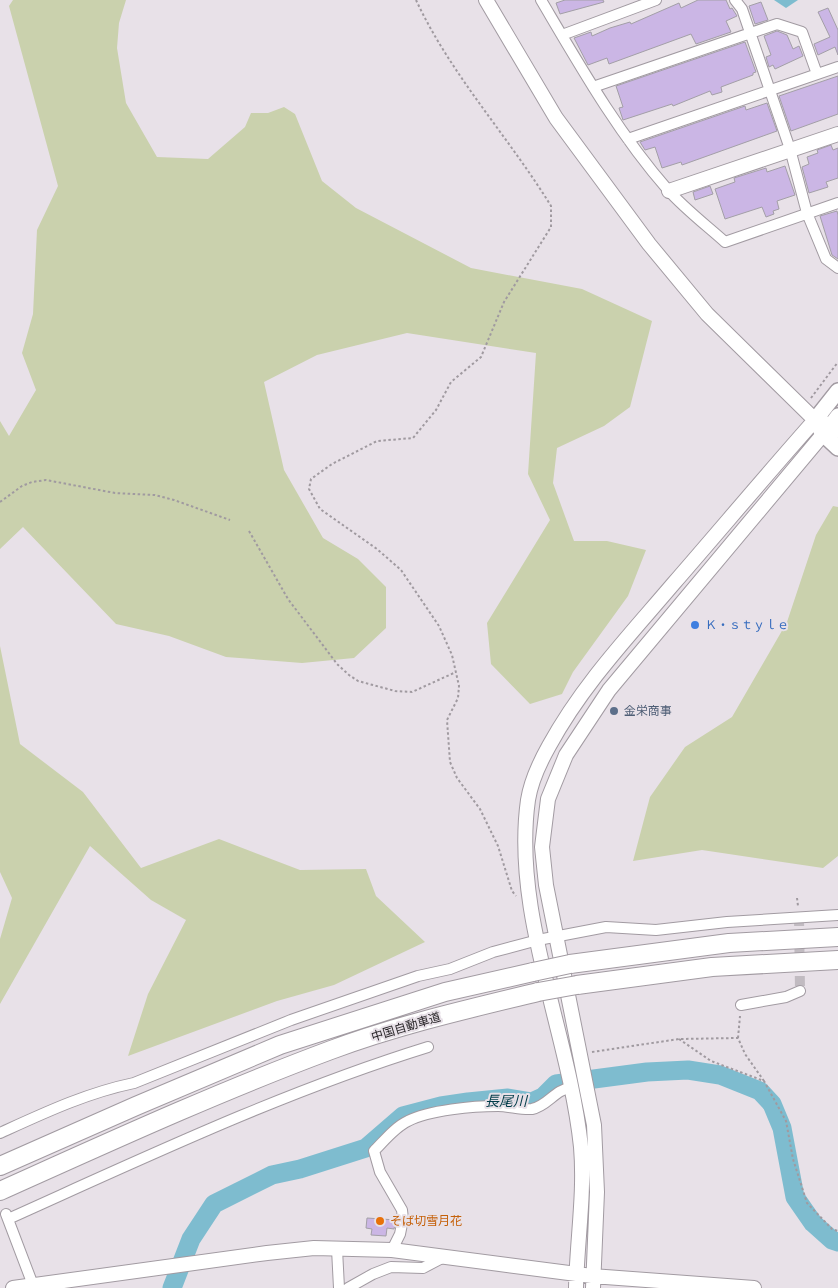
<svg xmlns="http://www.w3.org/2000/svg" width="838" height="1288" font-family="Signika,'Noto Sans JP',sans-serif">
	<rect width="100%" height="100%" fill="#e8e1e8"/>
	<!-- green -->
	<path fill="#cad1ad" d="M13 0H126L119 23 117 48 126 103 157 157 208 159 245 127 251 113H268L284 107 295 114 322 181 356 208 471 268 582 289 652 321 630 407 604 426 557 448 553 483 574 541H607L646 550 628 596 573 672 562 694 530 704 491 664 487 623 550 520 528 474 536 353 407 333 317 355 264 382 284 470 323 538 358 559 386 587V628L354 658 302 663 226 657 169 636 116 624 23 527 0 549V421L9 436 36 390 22 353 33 314 37 230 58 186 9 6Z
		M833 506 838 507V856L823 868 702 850 633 861 650 797 685 747 732 717 787 622 816 535Z
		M0 646 20 744 83 792 141 868 219 839 300 870 366 869 376 896 425 942 334 985 277 1001 128 1056 148 994 186 920 151 900 90 846 0 1004V939L12 898 0 872Z"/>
	<!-- water -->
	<path fill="#7ebccf" d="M774 0H798L786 8Z"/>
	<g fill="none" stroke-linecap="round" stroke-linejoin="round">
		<!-- river -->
		<path stroke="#7ebccf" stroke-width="19" d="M172 1288 191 1239 214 1204 272 1175 300 1169 366 1148 403 1116 441 1106 468 1102 508 1098 532 1102 543 1097 556 1084 647 1072 688 1070 720 1075 760 1091 772 1104 782 1128 795 1197 813 1223 832 1240 838 1242"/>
	</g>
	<!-- building -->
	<path fill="#cbb6e5" stroke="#a39fa7" d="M565 0H603L604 2 560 14 556 3Z
		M698 0H726L730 9 732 8 737 16 726 21 731 32 696 44 691 34 609 64 607 58 588 65 574 38 591 32 592 36 610 28 630 22 631 24 679 3 681 8Z
		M761 2 768 20 755 24 749 6Z
		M828 8 838 30V55L835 47 818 55 814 44 830 37 818 12Z
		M777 31 787 35 793 49 799 46 803 56 775 69 773 65 769 67 766 57 771 55 764 36Z
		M745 42 756 72 753 73V75L721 87 722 92 712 95 710 91 673 106 672 104 623 120 619 108 623 107 616 86Z
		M838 76V114L791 131 779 96Z
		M767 103 777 131 682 165 681 162 662 168 655 147 645 150 640 142 745 106 746 110Z
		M831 145 833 150 838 148V178L826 182 828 187 809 193 802 167 809 164 807 157 818 153 817 150Z
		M785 166 795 195 777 201 779 209 773 211 774 214 766 217 762 207 725 219 715 189 735 182 734 178 766 168 767 172Z
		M710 186 713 194 695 200 693 192Z
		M837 211 838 215V259L832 255 820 216Z
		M367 1218 396 1220 394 1229 387 1228 386 1236 371 1235 372 1229 366 1228Z"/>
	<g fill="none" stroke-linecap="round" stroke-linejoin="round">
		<!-- street-tunnel -->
		<path stroke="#c1bbc1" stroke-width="10" stroke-dasharray="10 5" stroke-linecap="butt" d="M799 916 800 991"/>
		<defs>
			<path id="street" d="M541 0C580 66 618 133 668 190 685 209 706 225 725 242L838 203
				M735 0 742 9 790 149 807 213 826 259 838 268
				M562 35 656 0
				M593 87 777 24 802 32 817 74
				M628 139 838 67
				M741 1005 786 997 800 991
				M0 1133C44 1113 86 1093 134 1083L291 1020 418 976 450 969 493 952 538 940 606 927 656 930 727 922 838 915
				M6 1214 33 1285
				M8 1219C146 1157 283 1092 428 1047
				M337 1249 339 1288
				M392 1250 400 1234 403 1219 402 1210 380 1172 374 1151C384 1141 395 1127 408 1121 429 1110 474 1106 498 1106 509 1106 521 1110 532 1109 548 1106 555 1089 571 1088
				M348 1288 373 1274 391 1267 423 1268 442 1258"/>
			<path id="secondary" d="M486 0 556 118 649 244 707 314 815 420
				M669 191 838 134
				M13 1288 267 1253 314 1248 392 1250 592 1276 754 1288
				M576 1288C577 1240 585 1194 581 1147 569 1033 512 913 528 800 531 781 540 762 549 746 583 684 629 636 674 583 721 529 767 474 815 420L825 423
				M593 1288 597 1192 594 1125 546 885 542 847 548 799 566 755 609 690 830 426"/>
			<path id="primary" d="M838 391 815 420 823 434 838 448
				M838 416 832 424 838 430"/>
			<path id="highway" d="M570 964 729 943 838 937
				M577 985 712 967 838 960
				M0 1166 136 1106 280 1045 445 992 533 972
				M0 1191C109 1142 218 1092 331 1050 398 1025 468 1009 538 992"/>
		</defs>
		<!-- street casing -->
		<use href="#street" stroke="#a29ba2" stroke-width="12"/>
		<!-- secondary casing -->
		<use href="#secondary" stroke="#a29ba2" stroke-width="16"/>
		<!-- primary casing -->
		<use href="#primary" stroke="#a29ba2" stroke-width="18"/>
		<!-- highway casing -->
		<use href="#highway" stroke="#a29ba2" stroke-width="20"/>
		<!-- path -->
		<path stroke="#a09aa0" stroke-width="2" stroke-dasharray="2.5 2.5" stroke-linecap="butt" d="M416 0C451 75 508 136 551 206V227L504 302 481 357 451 382 436 410 413 438 377 441 332 464 311 479 309 489 320 509 377 549 401 570 439 626 452 655 459 686 458 698 447 720 450 762 457 778 480 809 498 846 512 891 516 896
			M811 398 838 362
			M0 502 22 486 32 482 46 480 115 493 155 495 174 500 230 520
			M249 531 288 599 337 664 349 675 358 681 395 691 412 692 456 672
			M797 898 798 906
			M738 1038 740 1016
			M679 1039 711 1061 764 1081 786 1121 793 1159 807 1203 832 1229 838 1231
			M592 1052 679 1039 738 1038 745 1054 764 1081"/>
		<!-- street -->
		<use href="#street" stroke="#fff" stroke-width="10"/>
		<!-- secondary -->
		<use href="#secondary" stroke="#fff" stroke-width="14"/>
		<!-- primary -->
		<use href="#primary" stroke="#fff" stroke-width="15"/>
		<!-- highway -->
		<use href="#highway" stroke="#fff" stroke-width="18"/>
		<defs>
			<path id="highway-bridge" d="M533 972 570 964
				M538 992 577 985"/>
		</defs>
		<!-- highway-bridge casing -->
		<use href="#highway-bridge" stroke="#a29ba2" stroke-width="20" stroke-linecap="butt"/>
		<!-- highway-bridge -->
		<use href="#highway-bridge" stroke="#fff" stroke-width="18"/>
	</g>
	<!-- markers -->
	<circle fill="#3f7fe0" stroke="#e8e1e8" stroke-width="2" cx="695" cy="625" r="5"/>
	<circle fill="#5c6f8a" stroke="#e8e1e8" stroke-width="2" cx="614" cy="711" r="5"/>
	<circle fill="#e8710a" stroke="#e8e1e8" stroke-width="2" cx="380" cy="1221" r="5"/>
	<g text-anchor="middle" stroke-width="4" stroke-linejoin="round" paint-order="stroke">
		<!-- shop labels -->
		<g font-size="12" fill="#366cbe" stroke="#e8e1e8" text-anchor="start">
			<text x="705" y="629">Ｋ・ｓｔｙｌｅ</text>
		</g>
		<!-- service labels -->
		<g font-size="12" fill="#4e5e75" stroke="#e8e1e8" text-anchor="start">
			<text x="624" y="715">金栄商事</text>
		</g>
		<!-- street labels -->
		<g font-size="12" fill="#262326" stroke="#e8e1e8">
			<text transform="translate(406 1027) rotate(-17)" y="4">中国自動車道</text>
		</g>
		<!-- food labels -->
		<g font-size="12" fill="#c56008" stroke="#e8e1e8" text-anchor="start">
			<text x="390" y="1225">そば切雪月花</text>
		</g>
		<!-- water labels -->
		<g font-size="14" font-style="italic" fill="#003b48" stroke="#e8e1e8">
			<text x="506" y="1106">長尾川</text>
		</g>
	</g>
</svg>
